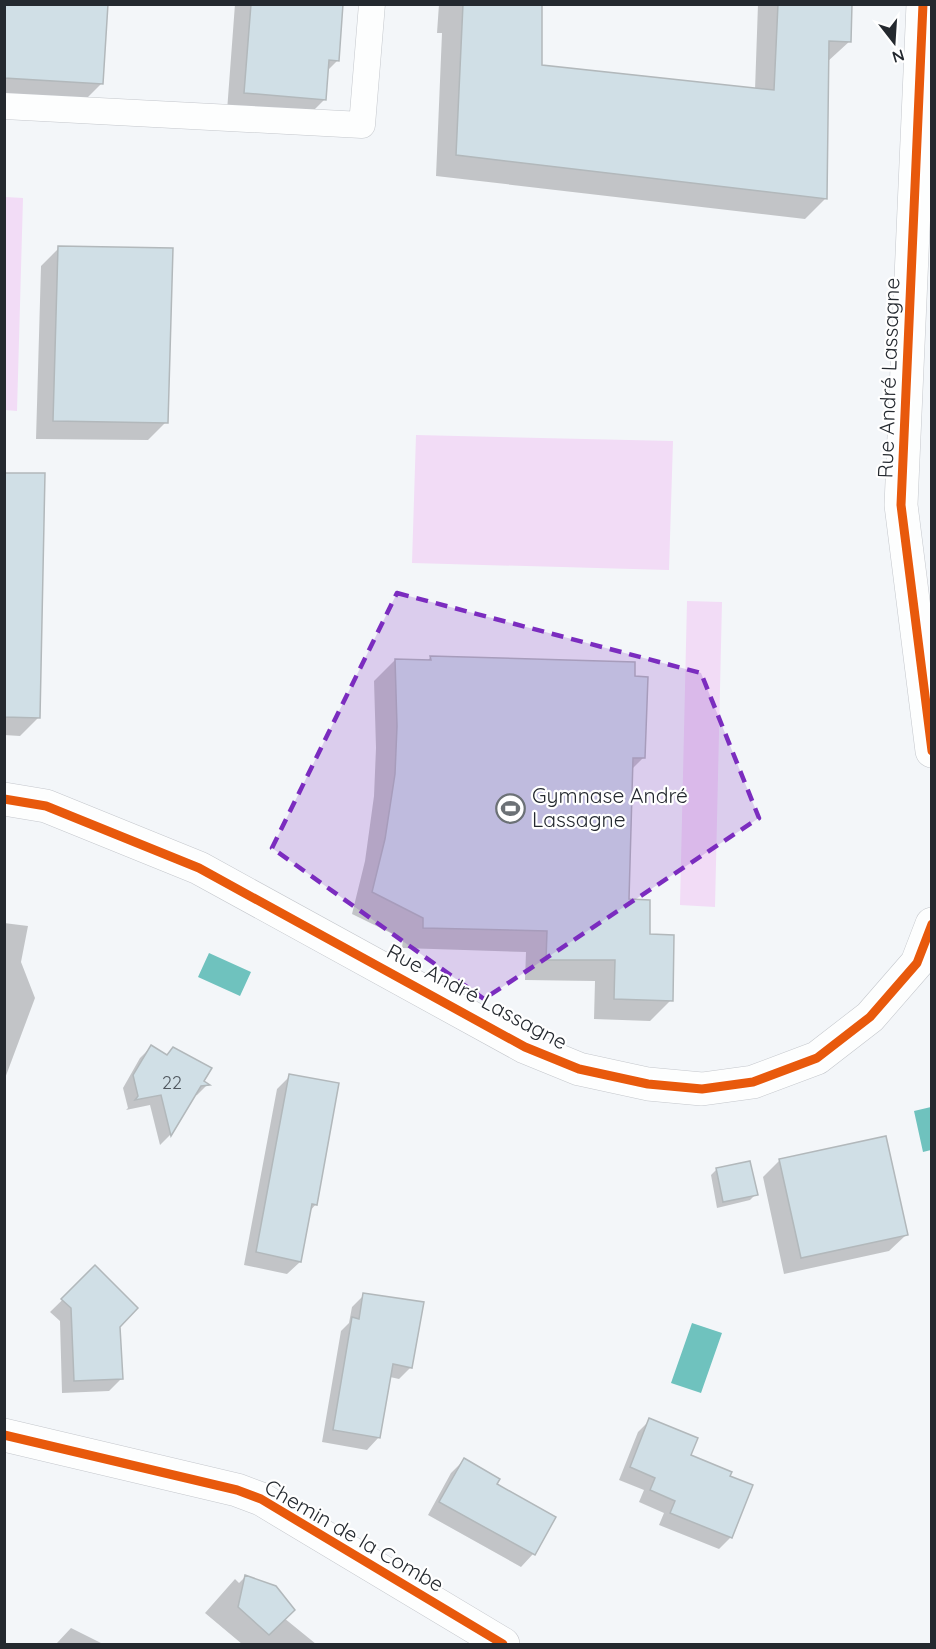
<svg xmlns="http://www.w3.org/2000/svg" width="936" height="1649" font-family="Quicksand,sans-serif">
	<rect width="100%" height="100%" fill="#f3f6f9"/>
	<!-- green -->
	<path fill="#f2dcf6" d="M5 197 23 198 17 411 5 410Z
		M416 435 673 441 669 570 412 563Z
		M687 601 722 602 715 907 680 905Z"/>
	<!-- water -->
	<path fill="#6fc2be" d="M209 953 251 972 240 996 198 977Z
		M931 1107V1150L923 1152 914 1111Z
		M692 1323 722 1333 701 1393 671 1383Z"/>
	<!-- shadow -->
	<path fill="#0003" d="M4 4 102 83 80 105 4 101Z
		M235 4H341L337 61 327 71 325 99 307 117 227 111Z
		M439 4H540V66L755 90 758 4H851L850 41 827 62 826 198 805 219 436 176 442 33H437Z
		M59 248 166 422 148 440 36 439 41 266Z
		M4 474 38 718 20 736 4 735Z
		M431 657 644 757 631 770 628 901 648 936 671 1000 650 1021 594 1019 595 981 525 980 526 952 402 948 403 939 352 914 365 861 374 796 376 748 374 681 395 660 427 661Z
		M4 923 28 926 21 962 35 998 4 1081Z
		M151 1047 207 1085 197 1095 193 1096 170 1135 160 1145 150 1105 126 1110 128 1108 123 1088 140 1058Z
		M290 1076 316 1204 310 1211 300 1262 287 1274 244 1265 277 1089Z
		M780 1160 906 1235 889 1251 784 1274 763 1177Z
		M717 1169 756 1194 750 1200 717 1208 711 1175Z
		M95 1268 119 1326 121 1379 109 1391 62 1393 60 1321 50 1312Z
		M364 1295 411 1367 399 1379 390 1377 379 1437 367 1450 322 1442 341 1331 349 1323 352 1307Z
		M650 1420 689 1456 728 1477 731 1537 719 1549 659 1525 664 1513 639 1502 644 1490 619 1480 638 1432Z
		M464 1460 495 1485 554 1518 533 1554 521 1567 428 1515 451 1473Z
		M246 1576 284 1618 316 1644H242L205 1613 235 1579 239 1583Z
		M71 1628 103 1644H14L16 1643 56 1644Z"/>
	<!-- building -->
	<path fill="#d0dfe6" stroke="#b2b8bb" stroke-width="1.5" d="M4 4H108L103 84 4 78Z
		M251 4H343L339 61 329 60 326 100 244 93Z
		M463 4H542V65L774 90 778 4H852L851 42 829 41 827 199 456 155Z
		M58 246 173 248 168 423 53 421Z
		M4 473H45L40 718 4 717Z
		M430 656 635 662V676L648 677 645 758H633L629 899 650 900V934L674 935 673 1001 614 999 615 960H546L547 931 423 928V918L372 892 385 839 395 774 397 726 395 659 431 660Z
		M151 1045 167 1055 173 1047 212 1068 204 1081 210 1085 201 1086 171 1136 161 1095 135 1100 138 1096 133 1075Z
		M289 1074 339 1083 317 1205 312 1204 301 1262 256 1252Z
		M886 1136 908 1235 801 1258 779 1159Z
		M750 1161 758 1195 723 1202 716 1168Z
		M95 1265 138 1308 120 1327 123 1379 74 1381 71 1308 61 1299Z
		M363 1293 424 1302 412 1368 393 1364 380 1438 333 1430 352 1317 359 1319Z
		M649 1418 698 1438 691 1455 732 1472 730 1476 753 1485 732 1538 670 1513 675 1501 650 1490 655 1478 630 1467Z
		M464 1458 500 1479 497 1484 556 1517 535 1555 439 1502Z
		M245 1575 276 1586 295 1610 269 1635 238 1607Z"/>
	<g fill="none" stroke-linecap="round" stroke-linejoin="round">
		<defs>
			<path id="lane" d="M4 106 362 125 372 4"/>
			<path id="street" d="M923 4 901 505 932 751
				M4 799 46 806 199 868 525 1047 579 1069 648 1084 702 1089 753 1082 817 1058 870 1017 917 963 932 924
				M4 1435 237 1490 261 1499 503 1644"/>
		</defs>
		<!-- lane casing -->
		<use href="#lane" stroke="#c4c7cc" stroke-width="27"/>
		<!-- street casing -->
		<use href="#street" stroke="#c4c7cc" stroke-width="34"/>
		<!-- lane -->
		<use href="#lane" stroke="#fdfefe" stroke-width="26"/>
		<!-- street -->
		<use href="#street" stroke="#fdfefe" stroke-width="33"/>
		<defs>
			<path id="cycleway" d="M923 4 901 505 932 751
				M4 799 46 806 199 868 525 1047 579 1069 648 1084 702 1089 753 1082 817 1058 870 1017 917 963 932 924
				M4 1435 237 1490 261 1499 503 1644"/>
		</defs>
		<!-- cycleway casing -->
		<use href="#cycleway" stroke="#fff" stroke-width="13"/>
		<!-- cycleway -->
		<use href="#cycleway" stroke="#e8590c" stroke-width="9"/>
	</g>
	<!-- marked area -->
	<path fill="#7b2cbf" fill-opacity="0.2" stroke="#7b2cbf" stroke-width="4.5" stroke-dasharray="12 8" stroke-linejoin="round" d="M397 593 701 673 759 818 484 999 272 848Z"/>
	<!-- icons -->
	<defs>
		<symbol id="stadium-ring" viewBox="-11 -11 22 22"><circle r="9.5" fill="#fff" stroke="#6c7176" stroke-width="1.5"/><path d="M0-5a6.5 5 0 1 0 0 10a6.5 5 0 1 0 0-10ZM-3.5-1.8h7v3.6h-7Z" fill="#6c7176"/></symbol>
	</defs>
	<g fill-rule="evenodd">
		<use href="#stadium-ring" x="494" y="792" width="33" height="33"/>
	</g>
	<g text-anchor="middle" stroke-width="4.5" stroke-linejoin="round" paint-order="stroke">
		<!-- number labels -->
		<g font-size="18" fill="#4f565d">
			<text x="172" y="1089">22</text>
		</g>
		<!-- street labels -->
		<g font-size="21" fill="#24292f" stroke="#fff">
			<text transform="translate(889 378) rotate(-88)" y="7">Rue André Lassagne</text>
			<text transform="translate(477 997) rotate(28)" y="7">Rue André Lassagne</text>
			<text transform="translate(354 1536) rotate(30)" y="7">Chemin de la Combe</text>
		</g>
		<!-- poi labels -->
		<g font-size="21" fill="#24292f" stroke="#fff" text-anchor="start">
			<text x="532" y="803">Gymnase André<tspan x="532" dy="24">Lassagne</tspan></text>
		</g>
	</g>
	<!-- border -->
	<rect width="936" height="1649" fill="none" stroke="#24292f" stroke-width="12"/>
	<!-- north arrow -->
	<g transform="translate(894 42) rotate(163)" stroke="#ffffff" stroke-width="4.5" paint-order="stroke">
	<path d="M0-4.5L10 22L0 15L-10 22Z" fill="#24292f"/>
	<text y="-9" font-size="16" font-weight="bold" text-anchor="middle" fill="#24292f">N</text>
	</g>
</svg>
